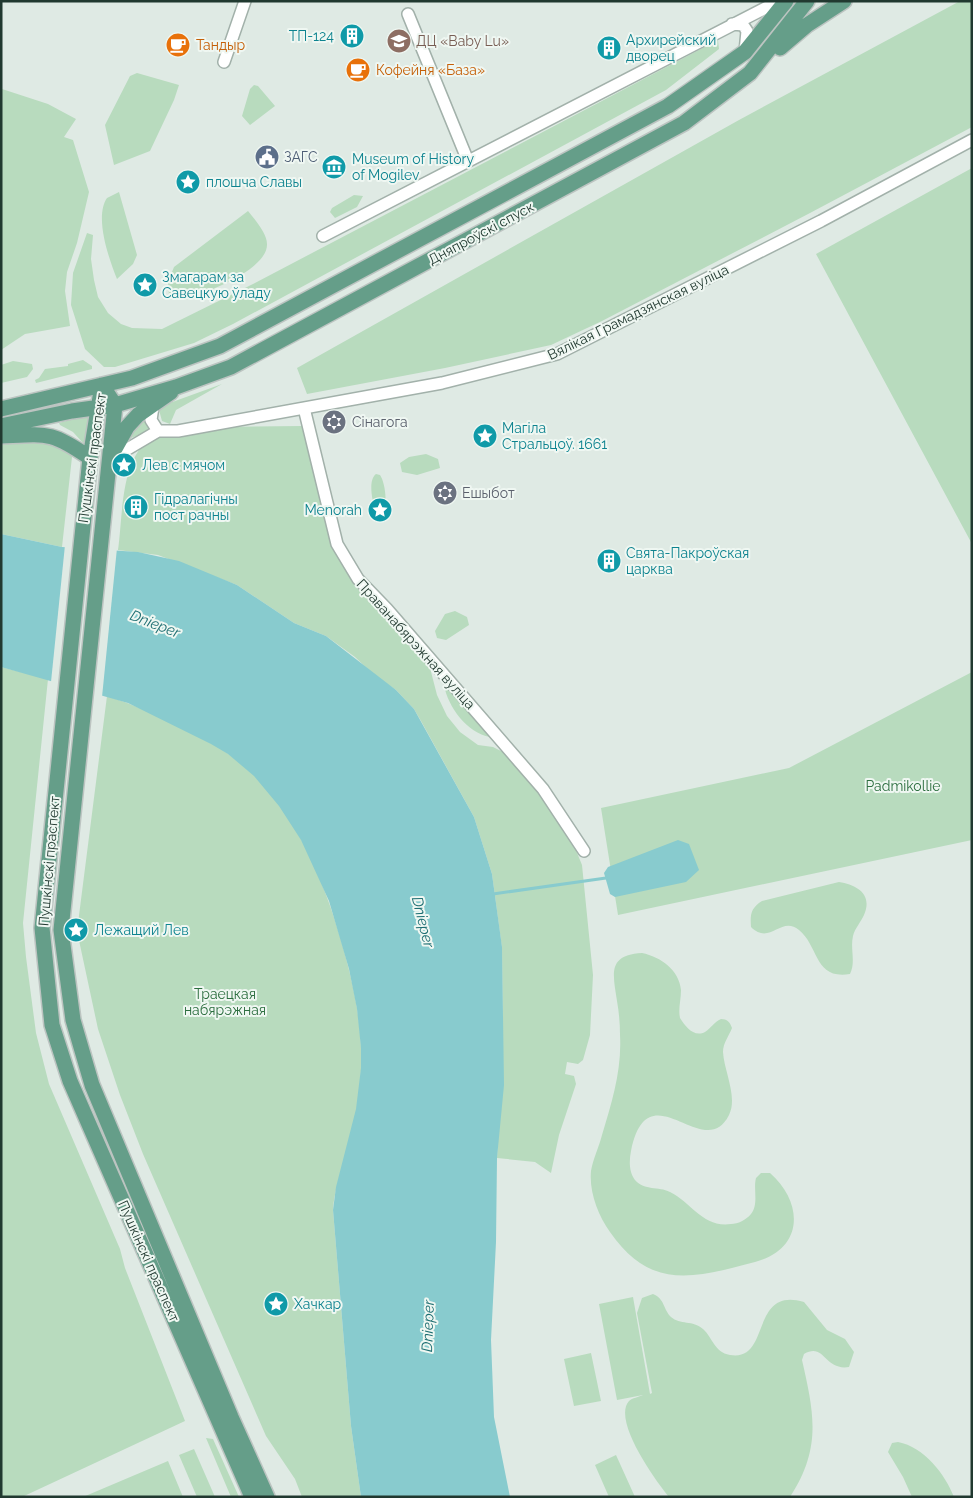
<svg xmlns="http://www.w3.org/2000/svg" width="973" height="1498" font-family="Raleway,sans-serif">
	<rect width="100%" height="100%" fill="#dfeae4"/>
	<!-- green -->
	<path fill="#b8dbbe" d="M960 1H972V127L810 213 602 321 551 345 445 368 307 394 297 368 739 120Z
		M718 40 719 49 666 90 233 324 194 343 115 367H104L85 349 71 305 73 273 87 233 93 235 91 259 94 280 98 297 108 313 121 324 132 328 162 329 253 284Z
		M137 73 179 85 174 100 150 151 114 165 105 125 130 76Z
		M254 85 258 86 275 106 250 125 242 116 250 89Z
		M2 89 48 104 76 119 64 137 73 140 89 192 77 243 67 272 65 291 70 326 25 334 1 350Z
		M972 168V544L816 254Z
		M119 192 137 255 133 264 117 279C109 259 94 217 107 198Z
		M354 195 363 196 357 207 335 218 330 212 332 208Z
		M248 211C255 220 267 233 267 244 268 267 216 289 196 295 187 297 178 296 169 296L168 282 174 267Z
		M83 360 92 366V369L36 383 35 380 39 378 45 369 68 366V364Z
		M13 361 32 364 33 369 27 377 1 383V365Z
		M222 384 176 410 170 424 162 421 159 410 164 405Z
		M88 415 91 418 86 441 83 443 73 432 60 425 59 423Z
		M142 421 146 422 150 431 128 439Z
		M302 426 332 540 341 563 355 582 429 664 437 695 447 716 460 732 478 745 493 747 505 753 537 790 573 843 582 865 593 975 590 1035 583 1060 578 1064 567 1062 565 1074 574 1076 576 1084 559 1135 551 1173 535 1162 497 1158 503 1042 502 948 492 874 474 817 421 721 414 709 396 690 374 675 355 657 326 636 294 623 237 585 158 555 118 550C123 516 120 457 152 438L214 427Z
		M34 436 70 451 72 457 62 547 1 534V444Z
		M426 454 438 459 440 468 417 475 402 472 400 463 409 457Z
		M376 474 380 475C385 482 388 504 383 510L375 509C372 500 368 480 376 474Z
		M455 611 467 617 469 625 446 640 437 638 435 631 445 614Z
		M1 667 48 679 23 923 26 957 36 1033 49 1084 120 1249 125 1268 185 1421 22 1497H1Z
		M972 672V840L618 915 601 808 789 768Z
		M446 683 490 737C467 733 448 707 444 685Z
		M107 696C133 704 156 715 180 727 196 735 212 743 227 753 288 794 321 871 341 940 353 982 363 1025 361 1070 360 1100 353 1130 345 1159 340 1176 334 1192 333 1210L351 1426 361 1497H302L295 1479 266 1436 143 1154 120 1095 98 1029 77 931Z
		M839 882C857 885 873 894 864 915 861 922 855 928 853 936 850 949 856 962 850 974 814 980 819 946 799 930 781 915 770 946 751 927 750 914 751 908 762 901Z
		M642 953C661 957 679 970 681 990 681 1000 678 1009 680 1018 685 1026 694 1038 705 1032 711 1028 714 1022 721 1019 727 1019 730 1022 732 1028 729 1036 723 1043 723 1052 724 1071 738 1097 729 1115 704 1165 648 1067 631 1151 629 1161 629 1172 635 1180 645 1191 658 1186 670 1192 692 1203 703 1228 731 1224 738 1224 746 1220 751 1214 759 1204 753 1189 756 1178L761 1173H770C804 1203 804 1249 755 1262 694 1278 651 1291 610 1232 598 1215 589 1192 591 1171 593 1159 599 1147 602 1135 612 1102 622 1070 620 1035 620 1024 619 1012 617 1001 613 974 607 955 642 953Z
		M653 1294C665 1299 663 1309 671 1317 680 1325 693 1320 703 1329 713 1338 714 1352 730 1355 772 1362 749 1286 804 1302L827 1330 845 1339 854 1352 849 1367C824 1371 825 1342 804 1354L802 1360C814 1413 822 1448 790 1497H669C655 1480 612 1420 629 1401 632 1398 639 1397 643 1395L617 1400 599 1304 633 1297 650 1394 652 1393 637 1313 642 1298Z
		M591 1353 601 1401 574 1406 564 1359Z
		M206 1438 213 1439 239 1497H231Z
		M898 1442C924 1447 945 1474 954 1497H912L903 1477 888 1452 892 1443Z
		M194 1449 215 1497H197L179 1455Z
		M616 1455 635 1497H609L595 1465Z
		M168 1461 183 1497H83Z"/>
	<!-- water -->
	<path fill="#88cbce" d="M1 534 62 547 138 552 179 561 237 585 294 623 326 636 396 690 414 709 474 817 492 874 502 947 504 1085 497 1158 496 1242 491 1340 494 1417 510 1497H361L351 1426 333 1210 336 1187 356 1109 361 1068V1048L357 1009 349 969 329 901 301 840 279 806 254 776 228 754 211 744 128 703 1 667Z
		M678 840 689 844 699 870 686 882 615 897 610 894 604 873 608 867Z"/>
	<!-- pier -->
	<path fill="#dfeae4" d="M65 545 117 548 102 697 51 682Z"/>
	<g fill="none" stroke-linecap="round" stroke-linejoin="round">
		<!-- stream -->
		<path stroke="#88cbce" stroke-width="3" d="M493 894 606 878"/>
		<defs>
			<path id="minor" d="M408 14 468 161
				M732 24 743 25 747 31 745 52
				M224 62 245 1
				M323 236 779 1
				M153 407 151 420 158 431
				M304 408 337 544 358 579 387 609 543 789 584 851
				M109 460 158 431H178L442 383 557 354 821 221 972 140"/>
			<path id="primary" d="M780 48 807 25 844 1
				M102 385 115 405 61 930 73 1020 92 1085 231 1417 267 1497
				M102 385 90 458 42 928 52 1025 70 1081 252 1497
				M1 409 132 378 220 346 668 106 745 52 786 1
				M1 426 72 411 115 405 176 387 231 367 684 123 750 73 807 1
				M1 436C47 434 51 431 90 458
				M112 454 127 427 138 415 171 392"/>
		</defs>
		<!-- minor casing -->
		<use href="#minor" stroke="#a2b1aa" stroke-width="14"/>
		<!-- primary casing -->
		<use href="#primary" stroke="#bcc4c1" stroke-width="18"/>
		<!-- minor -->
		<use href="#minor" stroke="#fff" stroke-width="11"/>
		<!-- primary -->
		<use href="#primary" stroke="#659e89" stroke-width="15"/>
	</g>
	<!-- icons -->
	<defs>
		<symbol id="building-disc" viewBox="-11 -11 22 22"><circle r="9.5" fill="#0f9aa8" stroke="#eff7f2"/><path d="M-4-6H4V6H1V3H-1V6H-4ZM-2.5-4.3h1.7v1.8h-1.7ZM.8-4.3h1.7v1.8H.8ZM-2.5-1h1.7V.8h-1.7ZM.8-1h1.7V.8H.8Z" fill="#fff"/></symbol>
		<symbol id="school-disc" viewBox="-11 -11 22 22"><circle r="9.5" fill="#8d6e63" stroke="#eff7f2"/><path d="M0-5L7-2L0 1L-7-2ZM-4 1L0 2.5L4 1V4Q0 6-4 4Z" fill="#fff"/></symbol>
		<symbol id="cafe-disc" viewBox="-11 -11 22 22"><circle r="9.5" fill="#e8710a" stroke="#eff7f2"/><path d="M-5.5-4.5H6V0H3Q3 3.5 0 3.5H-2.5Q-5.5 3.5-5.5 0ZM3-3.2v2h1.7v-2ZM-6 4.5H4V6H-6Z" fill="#fff"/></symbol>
		<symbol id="civic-disc" viewBox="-11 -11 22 22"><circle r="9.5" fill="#5c6f8a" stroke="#eff7f2"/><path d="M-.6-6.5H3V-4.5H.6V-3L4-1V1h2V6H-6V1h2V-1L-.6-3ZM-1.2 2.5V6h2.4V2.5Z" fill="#fff"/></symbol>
		<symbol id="museum-disc" viewBox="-11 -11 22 22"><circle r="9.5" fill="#0f9aa8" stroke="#eff7f2"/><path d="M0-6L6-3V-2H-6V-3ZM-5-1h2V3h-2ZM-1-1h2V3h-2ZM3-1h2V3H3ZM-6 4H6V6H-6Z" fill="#fff"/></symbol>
		<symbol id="sight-disc" viewBox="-11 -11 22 22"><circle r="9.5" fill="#0f9aa8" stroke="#eff7f2"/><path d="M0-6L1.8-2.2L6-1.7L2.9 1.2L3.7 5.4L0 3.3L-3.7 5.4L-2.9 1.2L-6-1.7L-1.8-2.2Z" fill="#fff"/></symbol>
		<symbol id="synagogue-disc" viewBox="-11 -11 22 22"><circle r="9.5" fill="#6b7280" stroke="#eff7f2"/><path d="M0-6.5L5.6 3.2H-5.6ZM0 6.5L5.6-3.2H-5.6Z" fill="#fff"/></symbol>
	</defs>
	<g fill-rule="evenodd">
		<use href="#building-disc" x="338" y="22" width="28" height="28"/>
		<use href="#school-disc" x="385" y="27" width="28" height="28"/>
		<use href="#cafe-disc" x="164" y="31" width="28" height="28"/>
		<use href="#building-disc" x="595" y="34" width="28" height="28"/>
		<use href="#cafe-disc" x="344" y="56" width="28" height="28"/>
		<use href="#civic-disc" x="253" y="143" width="28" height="28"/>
		<use href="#museum-disc" x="320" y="153" width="28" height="28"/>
		<use href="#sight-disc" x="174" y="168" width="28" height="28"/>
		<use href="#sight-disc" x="131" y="271" width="28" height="28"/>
		<use href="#synagogue-disc" x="320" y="408" width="28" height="28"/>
		<use href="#sight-disc" x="471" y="422" width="28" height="28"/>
		<use href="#sight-disc" x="110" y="451" width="28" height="28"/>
		<use href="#synagogue-disc" x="431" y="479" width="28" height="28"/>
		<use href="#building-disc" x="122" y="493" width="28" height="28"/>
		<use href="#sight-disc" x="366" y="496" width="28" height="28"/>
		<use href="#building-disc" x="595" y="547" width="28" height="28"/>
		<use href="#sight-disc" x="62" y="916" width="28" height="28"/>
		<use href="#sight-disc" x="262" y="1290" width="28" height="28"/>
	</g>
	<g text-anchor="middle" stroke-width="4" stroke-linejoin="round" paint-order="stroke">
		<!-- culture labels -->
		<g font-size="14" fill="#0d838f" stroke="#eff7f2" text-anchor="start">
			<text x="334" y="41" text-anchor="end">ТП-124</text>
			<text x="626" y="45">Архирейский<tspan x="626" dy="16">дворец</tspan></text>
			<text x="352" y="164">Museum of History<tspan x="352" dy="16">of Mogilev</tspan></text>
			<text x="206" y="187">плошча Славы</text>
			<text x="162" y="282">Змагарам за<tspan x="162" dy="16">Савецкую ўладу</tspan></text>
			<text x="502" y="433">Магіла<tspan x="502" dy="16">Стральцоў. 1661</tspan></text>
			<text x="142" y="470">Лев с мячом</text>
			<text x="154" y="504">Гідралагічны<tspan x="154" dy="16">пост рачны</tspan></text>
			<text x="362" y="515" text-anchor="end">Menorah</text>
			<text x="626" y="558">Свята-Пакроўская<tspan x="626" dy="16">царква</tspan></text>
			<text x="94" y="935">Лежащий Лев</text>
			<text x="294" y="1309">Хачкар</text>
		</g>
		<!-- education labels -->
		<g font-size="14" fill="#785e54" stroke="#eff7f2" text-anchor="start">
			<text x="416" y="46">ДЦ «Baby Lu»</text>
		</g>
		<!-- food labels -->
		<g font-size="14" fill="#c56008" stroke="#eff7f2" text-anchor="start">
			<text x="196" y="50">Тандыр</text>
			<text x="376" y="75">Кофейня «База»</text>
		</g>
		<!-- service labels -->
		<g font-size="14" fill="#4e5e75" stroke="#eff7f2" text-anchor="start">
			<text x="284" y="162">ЗАГС</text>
		</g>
		<!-- street labels -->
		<g font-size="14" fill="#213930" stroke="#eff7f2">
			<text transform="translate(481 233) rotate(-28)" y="5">Дняпроўскі спуск</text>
			<text transform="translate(638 312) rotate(-26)" y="5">Вялікая Грамадзянская вуліца</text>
			<text transform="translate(92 458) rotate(-82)" y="5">Пушкінскі праспект</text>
			<text transform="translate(416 644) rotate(48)" y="5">Праванабярэжная вуліца</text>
			<text transform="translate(49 861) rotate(-85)" y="5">Пушкінскі праспект</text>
			<text transform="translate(149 1261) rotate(66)" y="5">Пушкінскі праспект</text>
		</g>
		<!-- worship labels -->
		<g font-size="14" fill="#5b616d" stroke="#eff7f2" text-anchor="start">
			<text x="352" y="427">Сінагога</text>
			<text x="462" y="498">Ешыбот</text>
		</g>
		<!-- park labels -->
		<g font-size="14" fill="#2c6e3f" stroke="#eff7f2">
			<text x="903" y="791">Padmikollie</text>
			<text x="225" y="999">Траецкая<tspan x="225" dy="16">набярэжная</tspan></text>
		</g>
		<!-- water labels -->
		<g font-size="15" font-style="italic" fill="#1d6e72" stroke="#eff7f2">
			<text transform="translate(155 624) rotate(21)" y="5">Dnieper</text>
			<text transform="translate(423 922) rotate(76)" y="5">Dnieper</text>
			<text transform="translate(428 1326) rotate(-88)" y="5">Dnieper</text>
		</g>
	</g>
	<!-- border -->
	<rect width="973" height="1498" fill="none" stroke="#213930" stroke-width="5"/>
</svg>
